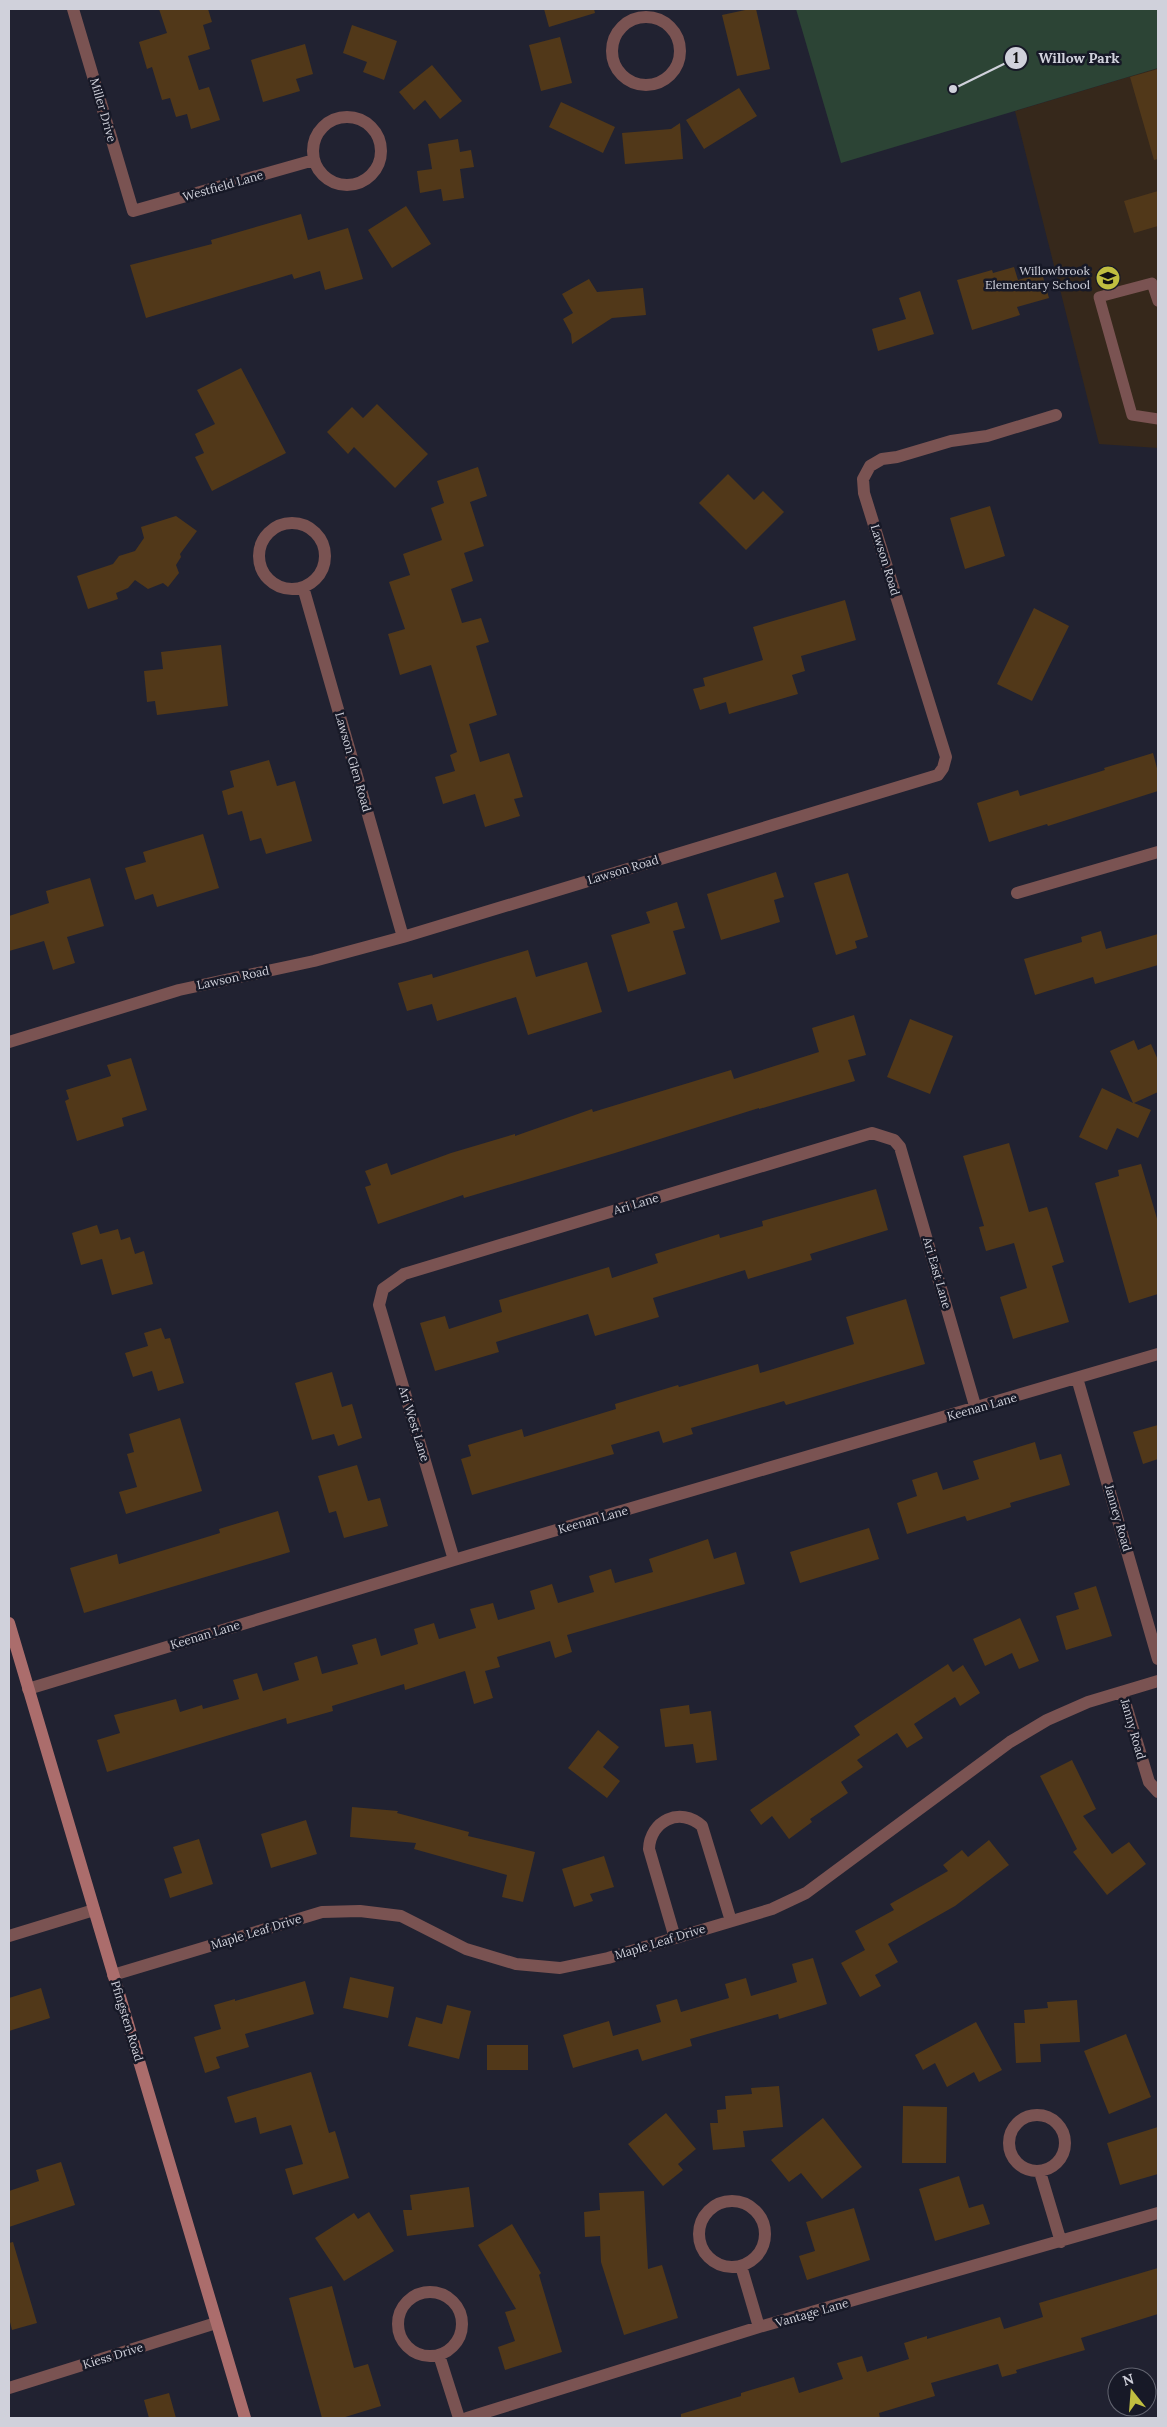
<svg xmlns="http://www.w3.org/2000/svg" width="1167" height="2427" font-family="Lora,serif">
	<rect width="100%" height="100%" fill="#212231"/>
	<!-- education -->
	<path fill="#36281b" d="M1158 68V448L1099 444 1015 111Z"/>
	<!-- green -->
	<path fill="#2c4435" d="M796 9H1158V68L841 163Z"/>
	<!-- building -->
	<path fill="#513819" d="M159 9H208L212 22 203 25 210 49 188 56 199 90 209 87 220 120 191 129 187 114 176 117 170 98 162 100 152 67 147 69 139 42 167 33Z
		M544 9H594L595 13 549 27Z
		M750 9H756L770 69 737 76 722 15Z
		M352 25 397 41 384 80 363 72 367 62 343 53Z
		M560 37 572 83 541 91 529 45Z
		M305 44 313 74 296 79 300 91 263 102 251 60Z
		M432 65 462 101 440 119 425 100 414 110 399 92Z
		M1158 69V159L1154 160 1130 77Z
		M739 88 757 116 704 149 686 120Z
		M561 102 615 127 603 153 549 127Z
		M680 123 683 159 625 164 622 133 671 129Z
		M458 139 460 152 471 150 474 167 460 169 464 198 443 201 441 189 420 193 417 171 432 169 428 144Z
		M1158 191V226L1134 233 1124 201Z
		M406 206 431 244 392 268 368 230Z
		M301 214 308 240 348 228 363 279 325 290 320 271 294 279 292 274 146 318 130 265 212 244 211 240Z
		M1014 267 1018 280 1042 273 1049 298 1017 307 1020 315 972 330 957 280 992 270 993 273Z
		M589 279 597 292 643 288 646 315 612 318 572 344 571 334 563 319 573 313 562 294Z
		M920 291 934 334 878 351 872 329 906 319 899 298Z
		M241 368 286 453 212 491 195 457 204 453 195 434 215 424 197 390Z
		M377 404 428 454 395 488 354 447 348 454 327 432 352 407 363 418Z
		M478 467 487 496 470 502 484 546 464 553 473 581 451 589 462 623 481 618 489 642 476 646 497 715 469 724 480 762 509 753 523 797 514 799 520 816 485 827 475 794 443 804 435 777 455 771 450 755 457 752 431 665 400 675 388 634 405 629 389 582 410 575 403 554 442 540 431 508 444 503 437 481Z
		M728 474 754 500 763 491 784 512 746 550 699 503Z
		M990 506 1005 556 965 569 950 518Z
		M176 516 197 531 180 554 181 557 176 565 179 573 168 587 163 583 148 589 135 580 128 588 116 593 118 599 88 609 77 576 113 564 119 556 135 551 144 538 141 527Z
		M845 600 856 640 801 656 805 671 792 675 798 694 729 714 726 702 700 710 693 689 705 686 703 678 763 660 753 627Z
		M1034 608 1069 626 1032 701 997 684Z
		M221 645 228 706 157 715 155 701 147 702 144 671 163 669 161 652Z
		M1153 753 1158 772V791L1048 826 1047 824 989 842 977 803 1018 790 1020 796 1105 770 1104 768Z
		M269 760 277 786 295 781 312 841 266 854 261 838 250 841 242 811 228 815 222 791 234 787 230 771Z
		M203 834 219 888 157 907 153 894 135 900 125 868 146 862 143 852Z
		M776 872 784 897 774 900 780 922 721 940 707 894Z
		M848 873 868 937 855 941 857 948 836 955 814 883Z
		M90 878 104 926 67 937 75 963 53 970 44 941 9 951V916L49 903 46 891Z
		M677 902 685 928 673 931 686 974 628 992 611 935 650 923 646 912Z
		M1101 931 1106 949 1158 934V965L1095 984 1093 977 1035 995 1024 959 1082 942 1081 937Z
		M528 950 536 977 587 962 602 1012 528 1035 516 997 437 1021 432 1004 407 1011 398 983 432 974 433 978Z
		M854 1015 866 1055 848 1060 855 1081 759 1109V1108L615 1153 464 1198 463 1195 378 1224 365 1187 371 1185 365 1171 387 1163 391 1175 451 1153 515 1134V1136L592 1109 593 1112 731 1070 734 1079 819 1052 812 1028Z
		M910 1019 953 1036 930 1094 887 1077Z
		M1134 1040 1138 1050 1151 1044 1158 1060V1092L1134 1103 1151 1110 1138 1138 1117 1128 1107 1150 1079 1137 1102 1088 1133 1103 1110 1051Z
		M131 1058 147 1110 122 1118 124 1126 77 1141 65 1101 69 1099 66 1090 111 1076 107 1065Z
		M1009 1143 1029 1212 1047 1207 1064 1262 1052 1266 1069 1322 1013 1339 1000 1297 1027 1288 1014 1243 986 1251 979 1227 984 1226 963 1156Z
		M1141 1164 1158 1222V1294L1129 1303 1095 1183 1119 1176 1118 1170Z
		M876 1189 888 1230 810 1254 812 1260 748 1279 745 1270 653 1298 659 1317 595 1336 588 1314 496 1342 499 1352 435 1371 420 1323 445 1316 449 1329 502 1312 499 1300 609 1267 612 1278 658 1263 655 1254 719 1234 720 1238 763 1226 762 1221Z
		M97 1225 100 1234 118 1229 121 1240 130 1237 135 1254 144 1251 153 1284 112 1295 102 1259 81 1265 72 1233Z
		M906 1299 925 1364 786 1405 784 1401 691 1428 693 1434 663 1443 659 1431 611 1445 614 1454 472 1495 461 1459 471 1456 468 1445 522 1429 524 1437 616 1409 615 1404 678 1385 679 1387 758 1364 760 1373 854 1344 846 1317Z
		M161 1328 165 1339 170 1338 184 1383 158 1391 152 1371 133 1377 125 1353 148 1346 144 1333Z
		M332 1372 342 1407 352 1404 362 1438 338 1446 334 1434 312 1440 295 1383Z
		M180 1418 202 1491 126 1514 119 1492 137 1487 127 1454 134 1452 129 1434Z
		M1158 1425V1459L1143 1464 1133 1432Z
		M1035 1442 1040 1460 1061 1454 1070 1485 1010 1503 1011 1507 967 1521 965 1516 907 1534 897 1503 917 1496 912 1480 937 1472 943 1490 979 1479 973 1461Z
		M357 1465 368 1501 380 1498 388 1526 344 1538 336 1511 329 1513 318 1476Z
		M278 1511 290 1552 84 1613 70 1568 117 1554 119 1564 220 1533 219 1529Z
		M869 1528 879 1559 800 1583 790 1552Z
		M708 1539 714 1559 736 1552 745 1584 567 1635 572 1652 555 1658 550 1641 497 1657 500 1667 485 1671 493 1698 474 1704 465 1671 405 1690 404 1684 332 1706 333 1711 287 1724 286 1718 107 1772 97 1740 120 1733 114 1715 176 1699 180 1712 202 1705 203 1709 239 1699 233 1680 257 1673 263 1691 299 1680 294 1663 317 1656 322 1674 358 1664 352 1645 376 1638 381 1656 418 1644 414 1629 434 1623 439 1639 476 1628 470 1609 493 1603 498 1620 535 1609 530 1591 552 1584 558 1603 594 1592 589 1576 611 1569 615 1583 653 1572 649 1559Z
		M1096 1586 1112 1636 1066 1650 1056 1616 1079 1609 1074 1593Z
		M1020 1618 1039 1661 1019 1669 1012 1653 985 1666 973 1639Z
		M948 1664 953 1672 963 1665 980 1693 960 1706 955 1697 914 1724 923 1738 907 1748 897 1733 857 1760 863 1767 841 1782 848 1793 810 1819 812 1822 789 1839 772 1816 761 1825 750 1810 860 1735 854 1726Z
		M689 1705 690 1714 711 1711 717 1760 696 1763 693 1744 665 1747 660 1709Z
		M598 1730 619 1747 603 1767 620 1781 607 1798 568 1768Z
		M1072 1760 1096 1809 1083 1816 1112 1854 1129 1842 1146 1864 1107 1895 1073 1852 1077 1849 1040 1776Z
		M352 1807 398 1811 397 1813 469 1832 468 1836 535 1852 523 1902 502 1897 507 1875 414 1849 416 1843 350 1837Z
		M306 1820 317 1854 271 1868 261 1834Z
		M199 1839 213 1884 170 1898 164 1879 182 1873 173 1847Z
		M989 1840 1009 1865 955 1906 888 1944 898 1962 875 1975 881 1986 860 1997 841 1963 865 1950 855 1931 894 1910 890 1904 948 1871 943 1865 962 1850 968 1857Z
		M604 1856 614 1887 590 1894 593 1901 574 1907 562 1869Z
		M813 1958 827 2004 779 2019 778 2014 690 2039 692 2046 642 2061 638 2049 573 2068 563 2035 609 2021 613 2036 661 2022 656 2005 677 1999 681 2012 729 1998 725 1984 746 1978 751 1996 797 1982 792 1964Z
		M350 1977 394 1987 388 2018 343 2008Z
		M305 1981 314 2014 245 2034 249 2047 216 2057 220 2068 205 2073 194 2037 221 2029 214 2005 235 1999V2001Z
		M41 1988 50 2018 9 2031V1998Z
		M1077 2000 1080 2042 1040 2044 1041 2062 1016 2063 1014 2023H1025L1024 2010 1048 2008 1047 2002Z
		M447 2005 471 2011 459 2059 408 2046 416 2017 442 2024Z
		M976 2022 1002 2070 979 2082 974 2072 947 2087 935 2063 923 2070 915 2055Z
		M1126 2034 1151 2097 1109 2114 1084 2051Z
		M487 2045H528V2070H487Z
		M311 2072 329 2133 335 2131 349 2178 293 2195 285 2169 303 2164 291 2125 260 2134 256 2117 235 2123 227 2097Z
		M779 2086 783 2127 743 2131 745 2147 713 2150 710 2123H718L717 2110 726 2109 725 2096 752 2094 751 2088Z
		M903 2106 947 2107 946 2163H902Z
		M666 2113 696 2149 678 2164 683 2170 663 2186 628 2144Z
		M823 2118 862 2167 822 2199 801 2173 789 2182 771 2160Z
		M1158 2127V2174L1120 2185 1107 2143Z
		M61 2162 75 2205 9 2227V2191L39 2181 36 2170Z
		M959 2176 969 2208 983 2204 990 2224 935 2241 919 2189Z
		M469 2187 474 2227 407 2236 403 2210H412L410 2195Z
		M644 2191 648 2269 662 2265 678 2318 624 2335 601 2262 600 2236 585 2237 584 2212 600 2210 599 2193Z
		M854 2208 870 2260 807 2280 799 2256 815 2251 806 2222Z
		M369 2212 394 2251 344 2281 315 2238 354 2213 358 2219Z
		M512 2224 541 2273 539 2275 562 2352 505 2370 498 2347 515 2341 505 2312 516 2309 478 2245Z
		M13 2242 37 2323 12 2330 9 2318V2243Z
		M1158 2268V2314L1081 2338 1085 2350 1016 2370 1017 2373 1002 2377 998 2364 931 2383 935 2396 879 2413 880 2418H681V2414L741 2396V2393L794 2377 799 2393 843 2379 837 2363 862 2356 867 2372 909 2359 904 2343 927 2336V2339L1000 2317 1004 2329 1043 2317 1039 2303Z
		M332 2286 354 2368 368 2364 381 2406 342 2418H322L289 2298Z
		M169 2393 176 2418H149L144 2400Z"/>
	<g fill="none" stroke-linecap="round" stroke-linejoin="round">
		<!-- lane -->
		<path stroke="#7a5352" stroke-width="11" d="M1158 301 1152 283 1099 297 1132 415 1158 419"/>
		<!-- street -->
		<path stroke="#7a5352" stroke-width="12" d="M73 9 133 211 314 160
			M612 51a34 34 0 1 1 68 0a34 34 0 1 1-68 0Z
			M313 151a34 34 0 1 1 68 0a34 34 0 1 1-68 0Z
			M259 556a33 33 0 1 1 66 0a33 33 0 1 1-66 0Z
			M303 587 403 937
			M1017 893 1158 852
			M9 1042 179 990 314 961 403 937 938 775 943 768 946 757 864 493 863 479 870 466 882 459 897 457 951 441 987 436 1056 415
			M1077 1378 1158 1659
			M454 1560 379 1305 383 1289 404 1274 872 1133 894 1140 900 1147 976 1409
			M28 1689 454 1560 1158 1354
			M1122 1692 1149 1782 1158 1792
			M9 1936 94 1910
			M675 1938 649 1849C650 1821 680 1806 702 1826L731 1921
			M113 1975 322 1912 360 1911 401 1916 466 1949 516 1964 560 1968 608 1958 772 1909 806 1893 1010 1742 1047 1720 1088 1702 1158 1681
			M1009 2143a28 28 0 1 1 56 0a28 28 0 1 1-56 0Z
			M1040 2172 1061 2242
			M699 2234a33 33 0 1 1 66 0a33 33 0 1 1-66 0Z
			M741 2266 759 2327
			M398 2324a32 32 0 1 1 64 0a32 32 0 1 1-64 0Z
			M439 2355 459 2418
			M9 2388 216 2323
			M467 2418 759 2327 1158 2213"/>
		<!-- secondary -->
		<path stroke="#ab6d6c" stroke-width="12" d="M9 1623 245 2418"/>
	</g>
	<!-- icons -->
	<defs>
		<symbol id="school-disc" viewBox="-11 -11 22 22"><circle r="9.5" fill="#c0be40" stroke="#171927"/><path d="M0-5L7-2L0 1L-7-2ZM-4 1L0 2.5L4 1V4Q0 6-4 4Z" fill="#111"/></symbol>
	</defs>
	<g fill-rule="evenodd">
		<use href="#school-disc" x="1094" y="264" width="28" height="28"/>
	</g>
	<g text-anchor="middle" stroke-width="5" stroke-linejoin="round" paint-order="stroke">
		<!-- street labels -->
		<g font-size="12" fill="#d0d1db" stroke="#171927">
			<text transform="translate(103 110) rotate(74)" y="4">Miller Drive</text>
			<text transform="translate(223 186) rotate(-16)" y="4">Westfield Lane</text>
			<text transform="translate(885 560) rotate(73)" y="4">Lawson Road</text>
			<text transform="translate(353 762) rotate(74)" y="4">Lawson Glen Road</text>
			<text transform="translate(623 870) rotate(-17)" y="4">Lawson Road</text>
			<text transform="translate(233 978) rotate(-12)" y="4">Lawson Road</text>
			<text transform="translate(636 1204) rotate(-17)" y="4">Ari Lane</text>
			<text transform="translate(937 1273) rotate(74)" y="4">Ari East Lane</text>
			<text transform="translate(982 1407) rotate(-16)" y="4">Keenan Lane</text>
			<text transform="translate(414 1424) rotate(73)" y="4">Ari West Lane</text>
			<text transform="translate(1118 1518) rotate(74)" y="4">Janney Road</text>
			<text transform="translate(593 1520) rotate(-16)" y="4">Keenan Lane</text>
			<text transform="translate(205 1635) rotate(-17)" y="4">Keenan Lane</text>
			<text transform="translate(1133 1729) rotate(74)" y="4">Janny Road</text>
			<text transform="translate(256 1932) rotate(-17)" y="4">Maple Leaf Drive</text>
			<text transform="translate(660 1942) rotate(-17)" y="4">Maple Leaf Drive</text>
			<text transform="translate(127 2021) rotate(73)" y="4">Pfingsten Road</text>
			<text transform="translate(812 2313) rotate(-16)" y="4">Vantage Lane</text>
			<text transform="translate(113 2356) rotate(-17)" y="4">Kiess Drive</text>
		</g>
		<!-- poi labels -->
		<g font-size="12" fill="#d0d1db" stroke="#171927" text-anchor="end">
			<text x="1090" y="275">Willowbrook<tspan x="1090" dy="14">Elementary School</tspan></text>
		</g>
	</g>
	<!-- callouts -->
	<path fill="none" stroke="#d0d1db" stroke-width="2" d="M953 89L1016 58"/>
	<g fill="#d0d1db" stroke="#171927" stroke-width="2">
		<circle cx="953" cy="89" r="5"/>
		<circle cx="1016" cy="58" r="12"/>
	</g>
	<g font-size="15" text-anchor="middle" font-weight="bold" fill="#111">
		<text x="1016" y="63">1</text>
	</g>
	<g font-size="14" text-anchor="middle" font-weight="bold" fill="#d0d1db" stroke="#171927" stroke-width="5" stroke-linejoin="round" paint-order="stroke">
		<text x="1079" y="63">Willow Park</text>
	</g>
	<!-- border -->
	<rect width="1167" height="2427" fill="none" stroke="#d0d1db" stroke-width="20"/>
	<!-- north arrow -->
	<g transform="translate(1132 2392) rotate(343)"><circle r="24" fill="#171927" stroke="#61636f"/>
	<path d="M0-4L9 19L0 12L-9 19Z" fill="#c0be40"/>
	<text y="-8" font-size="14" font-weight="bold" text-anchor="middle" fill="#d0d1db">N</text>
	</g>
</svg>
